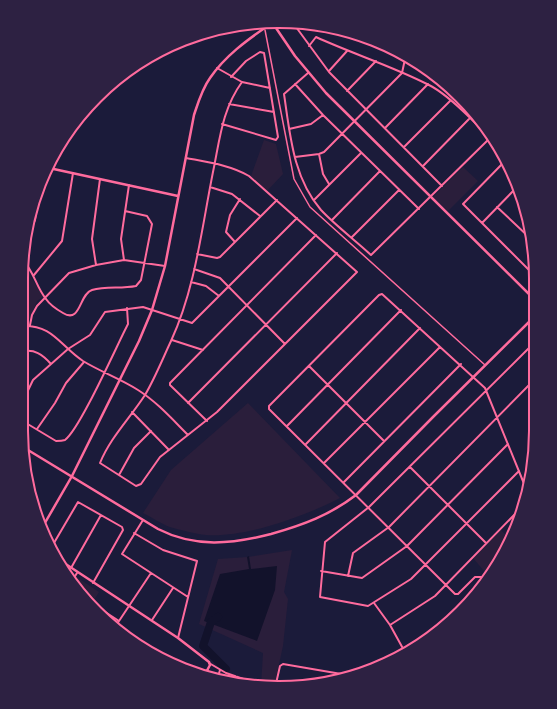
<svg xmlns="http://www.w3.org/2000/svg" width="557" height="709" font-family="'Roboto Condensed',sans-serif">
	<rect width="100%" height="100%" fill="#1b1b3a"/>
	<!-- green -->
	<path fill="#2a1e3b" d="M264 140 276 144 283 174 267 191 251 176Z
		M463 167 478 181 448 211 433 197Z
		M22 262 43 297 37 301 28 323H21Z
		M248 403 340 498C305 516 246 538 206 535 195 534 181 530 170 527 161 524 152 517 143 513L171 470Z
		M501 530 508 537 492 573 484 571 473 558Z
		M292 550 284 592 288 599 283 646 274 687 261 686 263 653 199 624 218 559 248 557Z
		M75 576 99 592 91 605 72 581Z"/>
	<!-- water -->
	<path fill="#12122b" d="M249 556 251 569 277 566 275 590 257 641 204 621 220 574 249 569 247 557Z"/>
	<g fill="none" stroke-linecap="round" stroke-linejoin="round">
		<!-- river -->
		<path stroke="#12122b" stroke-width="8" d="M218 617 211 622 203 646 226 669
			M239 683V681"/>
		<!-- pedestrian -->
		<path stroke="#ff6b9d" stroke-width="1.5" d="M265 30 294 179 310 207 485 365"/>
		<!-- minor -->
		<path stroke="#ff6b9d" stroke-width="2" d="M296 27 329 72 442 186
			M309 46 316 37C353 54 392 66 429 85 451 96 492 138 506 159
			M217 68 242 82 270 88
			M329 71 347 51
			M308 73 284 94C290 134 293 178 321 210 336 226 355 240 371 255L491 137
			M295 84 323 115 419 209
			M347 91 376 61
			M229 104 274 112
			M222 124 276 140 278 137 264 53 260 52 246 61 231 77
			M385 128 428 84
			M289 129 311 124 323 115
			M404 147 450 101
			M319 154 323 174 329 184
			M295 157 319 154 324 152 402 73 405 59
			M186 158C207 162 230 165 249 176L357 272 217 412 160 457 141 484 136 486 100 463C110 438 130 418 145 395 155 378 163 358 171 341 196 287 202 225 214 167 220 137 223 108 242 82
			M506 160 463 204 529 270 532 271 535 267
			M423 166 469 119
			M210 187 232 194 260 216
			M314 200 361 153
			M497 207 531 239
			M332 220 380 171
			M482 223 518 186
			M352 237 399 190
			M26 240 35 220 40 186
			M235 242 226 232 230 215 240 199
			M197 254 217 258 220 257 277 200
			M22 259C34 271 36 287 46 299 50 305 56 309 63 313 81 324 79 294 92 290 106 286 121 289 136 286L141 280 152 224 147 216 125 211
			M124 260 121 239 129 185
			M96 265 92 239 100 179
			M194 269 220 278 285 344
			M34 275 62 241 73 173
			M191 282 206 286 219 296
			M30 325 32 315 37 306 69 273 96 265 124 260 165 266
			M21 326C53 324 60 346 83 361 101 372 121 379 138 390 157 402 172 419 188 435
			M172 340 203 350
			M21 352C34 348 43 355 51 364
			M309 366 384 441
			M21 394 25 396
			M188 403 337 253
			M21 405 33 380 68 349 90 335 105 312 143 307 192 323 297 218
			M132 412 169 450
			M21 420 56 441C59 441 62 441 65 440 80 429 117 345 128 324L127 308
			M207 421 170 385V383L316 235
			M287 426 401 310
			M37 429 55 403 66 383 84 362
			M305 445 420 328
			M324 463 440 347
			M410 467 486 543
			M519 471 411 579 368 606 320 597 325 542 369 507 534 343
			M119 475 134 448 151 431
			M344 482 461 364
			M143 520 122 554 188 597
			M134 533 163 550 197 561 178 638
			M51 548 78 502 122 527 123 530 93 583
			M71 568 101 515
			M321 571 362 578 407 546 508 444
			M348 576 353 553 389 527 533 381
			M490 577H475L458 594H455L269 409V406L379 295 382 294 485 388 527 491
			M72 581 77 573
			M374 603 390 625 406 654
			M92 607 96 606 119 621
			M152 620 173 588
			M390 625 435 596 518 511
			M115 627 151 573
			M209 663 226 673 255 683 257 685
			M217 680 220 670
			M233 682 235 676
			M275 688 280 666 283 664 353 676"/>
		<!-- tertiary -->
		<path stroke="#ff6b9d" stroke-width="2.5" d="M274 25 295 56 326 93 535 300
			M49 168 178 196
			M23 447 158 529C195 548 232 544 271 534 303 525 330 515 356 495L433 417 534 317
			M42 528 72 476 139 341 152 310 165 266 194 115C198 103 202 89 210 78 225 56 247 40 269 25
			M55 557 178 638 209 662 210 665 204 676"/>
	</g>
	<!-- crop -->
	<path d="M0 0H557V709H0ZM278 28H279A250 250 0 0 1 529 278V431A250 250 0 0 1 279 681H278A250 250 0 0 1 28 431V278A250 250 0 0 1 278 28Z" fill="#2d2142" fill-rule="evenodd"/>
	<path fill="none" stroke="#ff6b9d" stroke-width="2" d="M278 28H279A250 250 0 0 1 529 278V431A250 250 0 0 1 279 681H278A250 250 0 0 1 28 431V278A250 250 0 0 1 278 28Z"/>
</svg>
